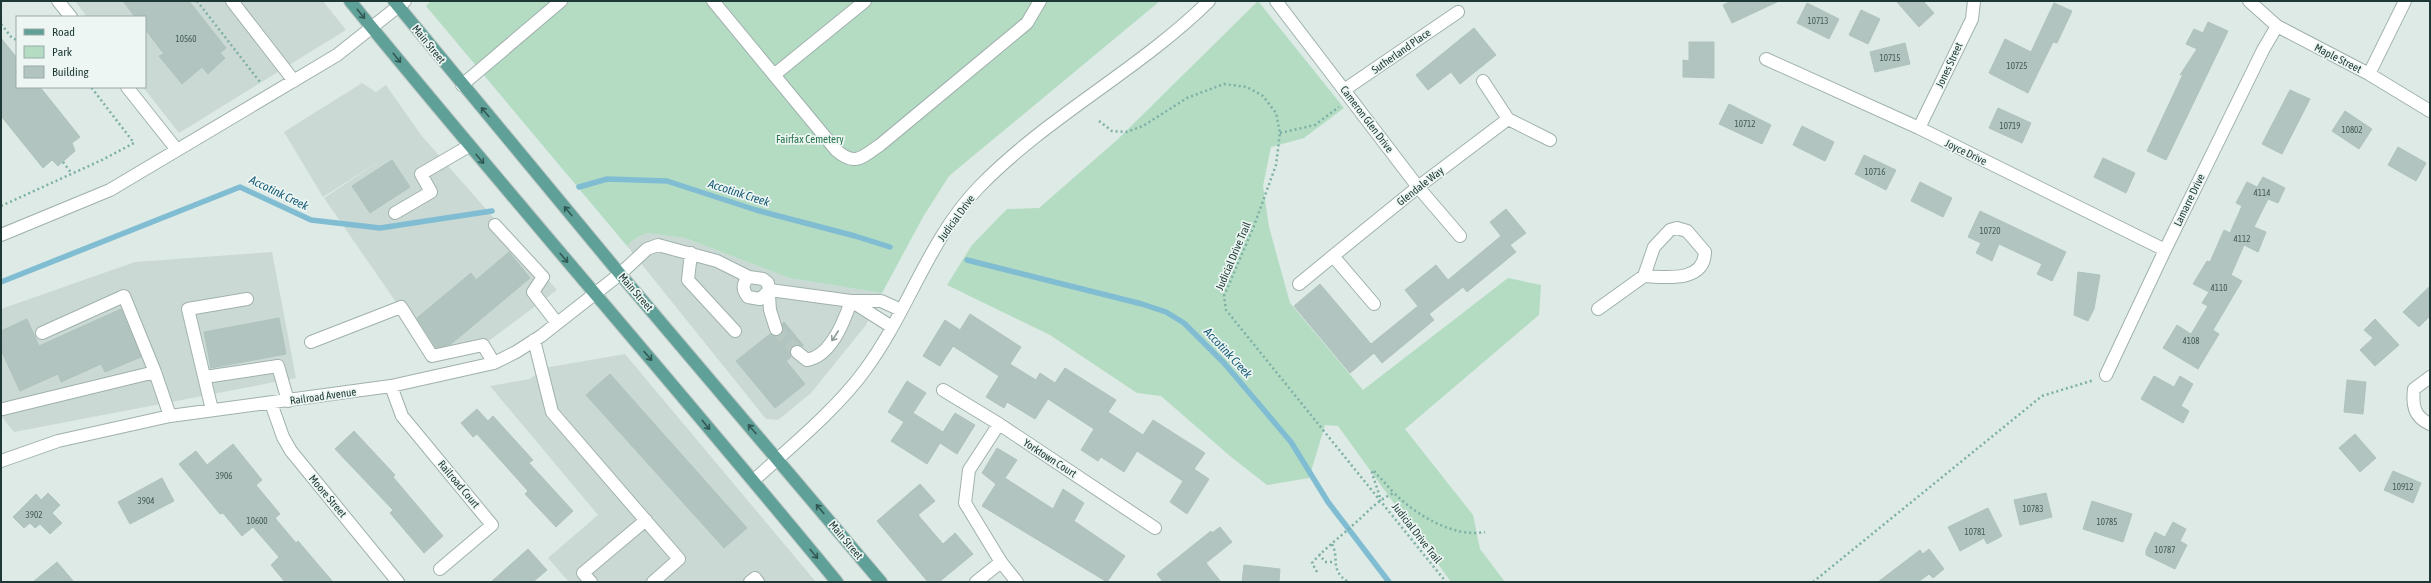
<svg xmlns="http://www.w3.org/2000/svg" width="2431" height="583" font-family="'Asap Condensed',sans-serif">
	<rect width="100%" height="100%" fill="#ddeae5"/>
	<!-- built -->
	<path fill="#cbd9d4" d="M75 1H323L346 30 179 133 143 87H145V17H87Z
		M362 83 376 92 386 85 421 135 557 290 470 355 436 360 324 198 386 157 323 197 284 132Z
		M647 233 685 238 789 278 882 293 866 325 811 393 778 420 766 419 627 246 636 238Z
		M272 252 296 378 14 432 1 416V309L135 262Z
		M625 354 816 582H569L548 558 598 515 490 386 530 379 544 368Z"/>
	<!-- green -->
	<path fill="#b4dcc3" d="M431 1H1160L949 176 923 217 882 293 789 278 685 238 647 233 636 238 627 246 426 6Z
		M1258 1 1344 108 1304 138 1271 147 1263 186 1269 227 1290 303 1363 390 1508 278 1541 285 1539 315 1405 429 1473 515 1480 549 1505 582H1451L1338 426 1325 425 1309 478 1267 485 1230 456 1161 396 1137 393 1050 335 947 285 972 245 1007 209 1039 208 1117 140Z"/>
	<g fill="none" stroke-linecap="round" stroke-linejoin="round">
		<!-- stream -->
		<path stroke="#81bdd2" stroke-width="5.5" d="M579 187 607 179 667 181 756 210 855 236 890 247
			M967 260 1142 304 1166 312 1184 323 1224 363 1291 442 1328 502 1389 582
			M1 282 240 187 311 220 380 228 492 211"/>
	</g>
	<!-- building -->
	<path fill="#b2c4bf" stroke="#afc3bd" d="M123 1H189L226 48 220 53 225 58 208 74 202 67 182 84 159 56 164 54 145 29V17H135Z
		M1731 1H1779L1732 23 1723 5Z
		M1896 1H1923L1934 13 1919 27Z
		M1807 3 1839 19 1829 39 1797 23Z
		M2054 3 2072 11 2057 43 2053 42 2028 93 1989 73 2005 39 2031 52Z
		M1861 10 1880 19 1868 44 1849 35Z
		M2208 22 2228 31 2166 160 2147 151 2183 74 2180 75 2197 49 2186 44 2194 29 2203 33Z
		M1474 28 1496 55 1460 84 1451 72 1428 90 1416 75Z
		M1 38 17 58V87H40L80 137 72 143 75 151 58 166 52 160 43 168 1 116Z
		M1689 42H1714V78L1683 77V60L1689 61Z
		M1905 43 1910 64 1875 72 1870 52Z
		M2290 90 2310 99 2282 154 2262 144Z
		M1729 104 1771 125 1762 144 1719 124Z
		M1998 108 2031 123 2022 143 1989 128Z
		M2345 111 2372 129 2359 149 2332 131Z
		M1802 126 1834 142 1825 161 1793 145Z
		M2398 147 2426 163 2416 181 2388 165Z
		M1864 155 1896 170 1886 190 1855 174Z
		M2103 158 2135 173 2126 193 2094 177Z
		M392 160 410 187 370 213 352 186Z
		M2263 177 2285 188 2278 203 2268 199 2254 227 2266 232 2258 252 2244 245 2231 275 2242 281 2213 330 2219 334 2198 369 2163 348 2177 325 2191 334 2208 306 2202 303 2209 292 2193 284 2207 261 2210 262 2224 230 2230 233 2242 206 2236 203 2247 182 2257 187Z
		M1920 182 1952 198 1943 217 1911 201Z
		M1506 209 1526 233 1510 245 1516 252 1467 292 1463 287 1429 314 1434 320 1382 363 1374 353 1350 373 1294 306 1320 284 1371 344 1418 306 1405 290 1436 265 1448 280 1501 236 1490 222Z
		M1980 211 2066 252 2052 281 2037 274 2042 264 1999 244 1992 261 1976 253 1981 243 1968 237Z
		M509 252 530 278 451 344 436 348 417 318 471 273 476 280Z
		M2078 272 2100 275 2094 309 2088 321 2074 315Z
		M2430 286V316L2419 327 2403 312Z
		M121 309 141 357 105 372 101 364 61 382 58 374 20 391 1 350V331L27 319 39 346Z
		M970 314 1021 347 1010 364 1036 380 1040 373 1055 383 1065 368 1116 400 1108 412 1143 435 1153 420 1205 453 1194 469 1209 479 1187 514 1170 502 1183 481 1137 451 1124 472 1101 457 1098 461 1081 450 1094 429 1048 399 1035 419 1007 402 1004 408 986 397 999 376 953 346 940 366 923 356 945 320 960 330Z
		M279 318 286 354 211 368 204 332Z
		M2375 319 2399 345 2375 366 2360 350 2373 338 2364 330Z
		M784 322 804 346 798 345 791 347 790 351 791 357 786 361 805 384 775 408 736 361 770 334 775 336 781 334 783 330 782 324Z
		M610 374 747 528 724 548 586 395Z
		M2154 376 2174 387 2180 376 2193 384 2181 406 2189 411 2183 423 2141 399Z
		M2347 380 2366 382 2363 414 2344 412Z
		M907 381 926 393 913 413 943 432 955 413 975 425 957 454 940 443 927 464 891 441 904 422 888 412Z
		M477 409 488 421 493 416 533 460 529 463 573 511 556 527 525 494 528 491 477 434 473 437 461 423Z
		M354 431 395 475 393 477 443 536 424 553 390 513 393 510 335 449Z
		M2355 434 2376 458 2360 472 2339 448Z
		M233 444 262 480 256 485 280 514 275 518 296 543 298 541 333 582H285L271 565 279 557 253 527 242 536 223 513 220 514 179 464 196 451 207 465Z
		M997 448 1017 460 1005 478 1053 509 1063 489 1084 503 1074 521 1125 556 1107 582 982 506 996 484 982 473Z
		M2393 471 2421 483 2413 503 2384 490Z
		M162 478 174 501 130 524 118 502Z
		M920 484 935 501 918 515 943 544 955 533 973 554 939 582H928L877 521Z
		M48 493 60 505 52 513 62 523 50 534 40 524 35 528 30 523 24 528 13 517 36 494 41 500Z
		M2046 493 2052 517 2020 525 2014 500Z
		M2092 501 2132 514 2123 542 2083 529Z
		M1988 508 2002 536 1987 544 1984 538 1960 551 1948 527Z
		M2173 522 2186 529 2180 541 2187 545 2175 569 2146 555V550L2155 532 2165 537Z
		M1220 527 1232 542 1206 563 1221 582H1163L1157 574 1211 531 1212 533Z
		M528 549 547 570 533 582H491Z
		M1929 549 1944 569 1933 578 1929 574 1918 582H1878L1920 550 1923 554Z
		M57 562 74 582H33Z
		M1244 565 1280 569 1279 582H1242Z"/>
	<g fill="none" stroke-linecap="round" stroke-linejoin="round">
		<!-- minor-tunnel -->
		<path stroke="#b7c7c2" stroke-width="12" stroke-dasharray="12 6" stroke-linecap="butt" d="M776 329 797 352"/>
		<defs>
			<path id="minor" d="M58 1 71 17
				M232 1 294 81
				M713 1 836 150C855 167 862 157 880 145L1027 23 1040 1
				M1276 1 1418 187 1460 236
				M2249 1 2277 26 2369 74 2430 111
				M1766 59 1919 128 2165 250
				M2369 74 2405 1
				M774 75 865 1
				M1483 81 1508 119
				M462 85 561 1
				M127 87 177 150
				M1344 90 1458 12
				M1919 128 1972 19 1974 1
				M395 213 431 192 421 174 469 146
				M495 225 543 277 533 292 557 323
				M1 235 110 190 337 55 405 1
				M691 253 688 280 735 331
				M749 277C742 283 742 290 748 297L760 299 770 290
				M1299 284 1333 256
				M770 290 851 301H881L901 310
				M851 301 892 327
				M1374 304 1333 256 1418 187 1508 119 1550 140
				M1598 309 1644 276 1654 247 1670 230 1677 228 1687 231 1705 252C1704 283 1666 277 1644 276
				M42 333 124 296 155 372 170 416
				M534 340 552 412 679 559 653 582
				M311 342 401 307 432 356 483 345 494 363
				M797 352 807 360C831 356 844 322 851 301
				M2106 375 2165 250 2263 50 2277 26
				M205 377 278 366 288 401
				M2430 377 2414 389C2412 405 2414 417 2430 424
				M391 386 402 416 492 525 440 569
				M943 390 999 424 1155 528
				M271 403 283 437 291 451 398 582
				M3 409 155 372
				M212 410 188 309 247 299
				M999 424 969 470 965 503 1001 562 1017 582
				M1 461 58 441 170 416 391 386 494 363 516 352 541 336 620 274 647 249 658 245 717 261 749 277 763 279 768 283 770 310 776 329
				M753 481C789 448 837 409 865 370 908 312 928 240 979 187 1048 116 1139 70 1209 1
				M591 582 583 573 646 520
				M750 582 755 578 758 582
				M976 582 1001 562"/>
			<path id="major" d="M350 1C510 197 677 387 837 582
				M394 1 620 274 881 582"/>
		</defs>
		<!-- minor casing -->
		<use href="#minor" stroke="#a0b1ad" stroke-width="14"/>
		<!-- major casing -->
		<use href="#major" stroke="#bcc4c2" stroke-width="14"/>
		<!-- path -->
		<path stroke="#7cafa5" stroke-width="2.5" stroke-dasharray="2 3" stroke-linecap="butt" d="M197 1 260 82
			M1 24 12 38 17 40
			M1099 121 1112 131 1126 132 1143 126 1187 98 1224 84 1247 87 1263 96 1276 113 1280 133 1276 165 1254 226 1224 296 1226 310 1446 582
			M1280 133 1315 125 1339 107
			M63 162 72 174
			M1 206 102 160 134 143 91 87
			M1380 497 1372 473 1373 470 1394 493
			M1332 544C1340 560 1329 569 1348 582
			M1319 554 1325 562H1334
			M1317 572 1312 563C1324 549 1339 538 1353 525 1367 513 1377 500 1394 493 1416 515 1454 538 1485 532
			M1813 582 2042 396 2094 380"/>
		<!-- minor -->
		<use href="#minor" stroke="#fff" stroke-width="12"/>
		<!-- major -->
		<use href="#major" stroke="#5fa198" stroke-width="12"/>
	</g>
	<!-- one-way arrows -->
	<defs><path id="oneway-shaft" d="M-6 0H5M1.5-3L5.5 0L1.5 3" fill="none" stroke-width="1.6" stroke-linecap="round" stroke-linejoin="round"/></defs>
	<g stroke="#325853">
		<use href="#oneway-shaft" transform="translate(361 14) rotate(51)"/>
		<use href="#oneway-shaft" transform="translate(397 58) rotate(51)"/>
		<use href="#oneway-shaft" transform="translate(485 112) rotate(-130)"/>
		<use href="#oneway-shaft" transform="translate(480 159) rotate(50)"/>
		<use href="#oneway-shaft" transform="translate(568 211) rotate(-130)"/>
		<use href="#oneway-shaft" transform="translate(564 258) rotate(50)"/>
		<use href="#oneway-shaft" transform="translate(648 356) rotate(49)"/>
		<use href="#oneway-shaft" transform="translate(706 425) rotate(51)"/>
		<use href="#oneway-shaft" transform="translate(752 429) rotate(-131)"/>
		<use href="#oneway-shaft" transform="translate(820 509) rotate(-130)"/>
		<use href="#oneway-shaft" transform="translate(814 554) rotate(50)"/>
	</g>
	<use stroke="#8e9c9a" href="#oneway-shaft" transform="translate(835 336) rotate(123)"/>
	<g text-anchor="middle" stroke-width="3.5" stroke-linejoin="round" paint-order="stroke">
		<!-- number labels -->
		<g font-size="9" fill="#435c58">
			<text x="1818" y="24">10713</text>
			<text x="186" y="42">10560</text>
			<text x="1890" y="61">10715</text>
			<text x="2017" y="69">10725</text>
			<text x="1745" y="127">10712</text>
			<text x="2010" y="129">10719</text>
			<text x="2352" y="133">10802</text>
			<text x="1875" y="175">10716</text>
			<text x="2262" y="196">4114</text>
			<text x="1990" y="234">10720</text>
			<text x="2242" y="242">4112</text>
			<text x="2219" y="291">4110</text>
			<text x="2191" y="344">4108</text>
			<text x="224" y="479">3906</text>
			<text x="2403" y="490">10912</text>
			<text x="146" y="504">3904</text>
			<text x="2033" y="512">10783</text>
			<text x="34" y="518">3902</text>
			<text x="257" y="524">10600</text>
			<text x="2107" y="525">10785</text>
			<text x="1975" y="535">10781</text>
			<text x="2165" y="553">10787</text>
		</g>
		<!-- street labels -->
		<g font-size="11" fill="#1e3935" stroke="#edf6f3">
			<text transform="translate(429 44) rotate(51)" y="4">Main Street</text>
			<text transform="translate(1401 51) rotate(-35)" y="4">Sutherland Place</text>
			<text transform="translate(2338 58) rotate(27)" y="4">Maple Street</text>
			<text transform="translate(1949 65) rotate(-65)" y="4">Jones Street</text>
			<text transform="translate(1367 119) rotate(53)" y="4">Cameron Glen Drive</text>
			<text transform="translate(1966 152) rotate(26)" y="4">Joyce Drive</text>
			<text transform="translate(1420 186) rotate(-38)" y="4">Glendale Way</text>
			<text transform="translate(2189 200) rotate(-64)" y="4">Lamarre Drive</text>
			<text transform="translate(956 218) rotate(-54)" y="4">Judicial Drive</text>
			<text transform="translate(1233 256) rotate(-67)" y="4">Judicial Drive Trail</text>
			<text transform="translate(636 292) rotate(49)" y="4">Main Street</text>
			<text transform="translate(323 396) rotate(-8)" y="4">Railroad Avenue</text>
			<text transform="translate(1050 458) rotate(33)" y="4">Yorktown Court</text>
			<text transform="translate(459 484) rotate(50)" y="4">Railroad Court</text>
			<text transform="translate(328 496) rotate(50)" y="4">Moore Street</text>
			<text transform="translate(1417 533) rotate(52)" y="4">Judicial Drive Trail</text>
			<text transform="translate(846 540) rotate(50)" y="4">Main Street</text>
		</g>
		<!-- park labels -->
		<g font-size="11" fill="#27724c" stroke="#edf6f3">
			<text x="810" y="143">Fairfax Cemetery</text>
		</g>
		<!-- water labels -->
		<g font-size="12" font-style="italic" fill="#175c77" stroke="#edf6f3">
			<text transform="translate(279 193) rotate(26)" y="4">Accotink Creek</text>
			<text transform="translate(739 193) rotate(18)" y="4">Accotink Creek</text>
			<text transform="translate(1228 353) rotate(47)" y="4">Accotink Creek</text>
		</g>
	</g>
	<!-- border -->
	<rect width="2431" height="583" fill="none" stroke="#1e3935" stroke-width="4"/>
	<!-- legend -->
	<rect x="16" y="16" width="130" height="72" fill="#edf6f3" stroke="#9aaaa7"/>
	<rect x="24" y="29" width="20" height="6" fill="#5fa198" stroke="#9aaaa7"/>
	<text x="52" y="36" font-size="12" fill="#1e3935">Road</text>
	<rect x="24" y="46" width="20" height="12" fill="#b4dcc3" stroke="#9aaaa7"/>
	<text x="52" y="56" font-size="12" fill="#1e3935">Park</text>
	<rect x="24" y="66" width="20" height="12" fill="#b2c4bf" stroke="#9aaaa7"/>
	<text x="52" y="76" font-size="12" fill="#1e3935">Building</text>
</svg>
